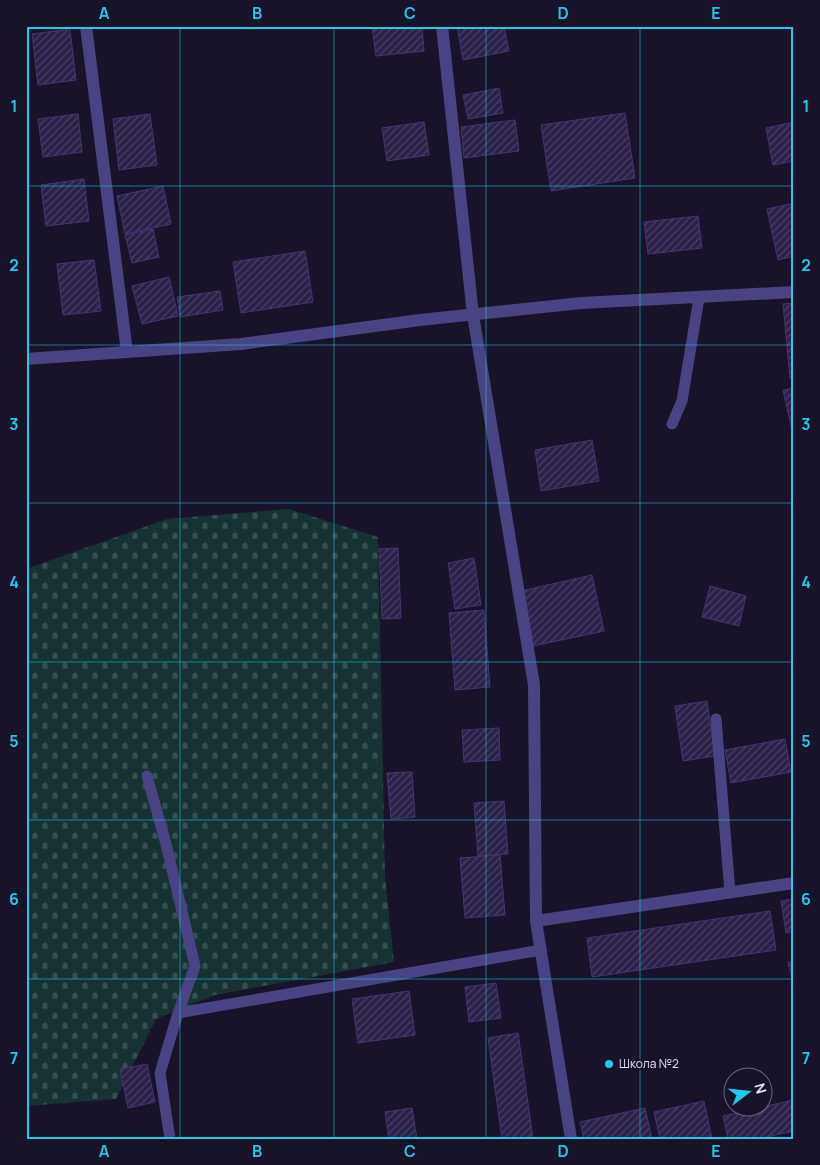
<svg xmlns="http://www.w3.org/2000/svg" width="820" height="1165" font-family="Manrope,sans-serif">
	<defs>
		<pattern id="cemetery-stones" width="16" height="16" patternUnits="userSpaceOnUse" patternTransform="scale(1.25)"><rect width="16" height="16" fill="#173233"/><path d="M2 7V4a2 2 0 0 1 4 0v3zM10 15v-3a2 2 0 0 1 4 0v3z" fill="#394f51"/></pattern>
		<pattern id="building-hatch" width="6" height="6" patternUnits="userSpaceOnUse" patternTransform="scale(1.25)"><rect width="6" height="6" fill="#2b2148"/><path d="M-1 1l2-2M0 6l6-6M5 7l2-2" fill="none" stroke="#4a4163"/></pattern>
	</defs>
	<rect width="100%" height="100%" fill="#181329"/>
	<!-- cemetery -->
	<path fill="url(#cemetery-stones)" d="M289 509 378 537 385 877 394 962 215 995 156 1019 116 1099 26 1106V569L167 519Z"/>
	<!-- building -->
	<path fill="url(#building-hatch)" stroke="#453572" d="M372 26H422L424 51 376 56Z
		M457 26H504L509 51 463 60Z
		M70 29 76 80 38 85 32 34Z
		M499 88 503 113 468 119 463 95Z
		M625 113 635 178 551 191 541 125Z
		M78 114 82 152 43 157 38 119Z
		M150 114 157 165 119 170 113 119Z
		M515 120 519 151 464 158 461 127Z
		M424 122 429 155 387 161 382 128Z
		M794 122V161L773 165 766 128Z
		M84 179 89 221 46 226 41 185Z
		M163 186 171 224 125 234 117 196Z
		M794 203V256L778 260 767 209Z
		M698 216 702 248 648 254 644 222Z
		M153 229 159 257 132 263 125 235Z
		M305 251 313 302 241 313 233 262Z
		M94 260 101 311 63 315 57 264Z
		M169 277 178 316 142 324 132 286Z
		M220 291 223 310 180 317 177 297Z
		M794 303V378H790L783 304Z
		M794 388V439L783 390Z
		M592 440 599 481 541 491 535 450Z
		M398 548 401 618 382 619 379 549Z
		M474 558 481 605 455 609 448 563Z
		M592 575 604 631 533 646 521 591Z
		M710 586 746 596 739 626 702 617Z
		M484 610 490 687 455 690 449 613Z
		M707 701 715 756 683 761 675 706Z
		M499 728 500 760 464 762 462 730Z
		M785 739 791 772 731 783 725 750Z
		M412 772 415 817 391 819 387 773Z
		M504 801 508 854 478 856 474 803Z
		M500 855 505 915 465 918 460 858Z
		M794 899V931L786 933 781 901Z
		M770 911 776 950 592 977 587 938Z
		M794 961V987L788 962Z
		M496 983 501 1018 469 1022 465 987Z
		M409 991 415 1035 358 1043 352 999Z
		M518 1033 533 1139H502L488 1038Z
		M147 1064 155 1102 128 1108 120 1069Z
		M793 1100 794 1131 758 1139H728L723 1116Z
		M704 1101 712 1139H660L654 1112Z
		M412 1108 417 1139H389L385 1112Z
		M645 1108 652 1139H584L580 1122Z"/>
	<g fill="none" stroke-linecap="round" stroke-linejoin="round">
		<!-- service -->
		<path stroke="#494384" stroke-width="11" d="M672 424 682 401 699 298
			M716 719 730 893
			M147 776 166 844 195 966 178 1013
			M170 1139 160 1073 178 1013 541 950"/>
		<!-- minor -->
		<path stroke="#494384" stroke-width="12" d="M86 26 127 352
			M442 26 473 315 534 685 536 921 571 1139
			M26 359 241 344 420 320 581 303 794 292
			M536 921 794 883"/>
	</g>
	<!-- grid -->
	<path fill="none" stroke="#1dcbea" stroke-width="1" stroke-opacity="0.55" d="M180 26V1139M334 26V1139M486 26V1139M640 26V1139M26 186H794M26 345H794M26 503H794M26 662H794M26 820H794M26 979H794"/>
	<!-- markers -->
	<circle fill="#1dcbea" stroke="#181329" stroke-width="2" cx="609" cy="1064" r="5"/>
	<g text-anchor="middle" stroke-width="4" stroke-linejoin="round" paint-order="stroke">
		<!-- poi labels -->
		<g font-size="12" fill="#e4dffc" stroke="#181329" text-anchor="start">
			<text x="619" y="1068">Школа №2</text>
		</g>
	</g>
	<!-- border -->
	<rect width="820" height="1165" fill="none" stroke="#181329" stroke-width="55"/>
	<!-- north arrow -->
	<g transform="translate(748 1092) rotate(74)"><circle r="24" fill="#181329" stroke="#6a657d"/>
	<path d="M0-4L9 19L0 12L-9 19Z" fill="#1dcbea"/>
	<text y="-8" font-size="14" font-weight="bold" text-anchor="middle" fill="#e4dffc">N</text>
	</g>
	<rect x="28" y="28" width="764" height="1110" fill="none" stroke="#1dcbea" stroke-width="2"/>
	<g font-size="16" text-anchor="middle" font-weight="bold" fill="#1dcbea">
		<text x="104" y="19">A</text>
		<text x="257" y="19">B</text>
		<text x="410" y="19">C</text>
		<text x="563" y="19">D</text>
		<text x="716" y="19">E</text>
		<text x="14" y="112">1</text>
		<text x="806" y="112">1</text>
		<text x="14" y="271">2</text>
		<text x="806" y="271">2</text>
		<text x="14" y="430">3</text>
		<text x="806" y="430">3</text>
		<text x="14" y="588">4</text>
		<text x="806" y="588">4</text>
		<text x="14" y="747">5</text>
		<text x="806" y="747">5</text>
		<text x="14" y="905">6</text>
		<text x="806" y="905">6</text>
		<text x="14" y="1064">7</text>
		<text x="806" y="1064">7</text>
		<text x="104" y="1157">A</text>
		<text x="257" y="1157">B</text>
		<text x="410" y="1157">C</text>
		<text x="563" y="1157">D</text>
		<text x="716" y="1157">E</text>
	</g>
</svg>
